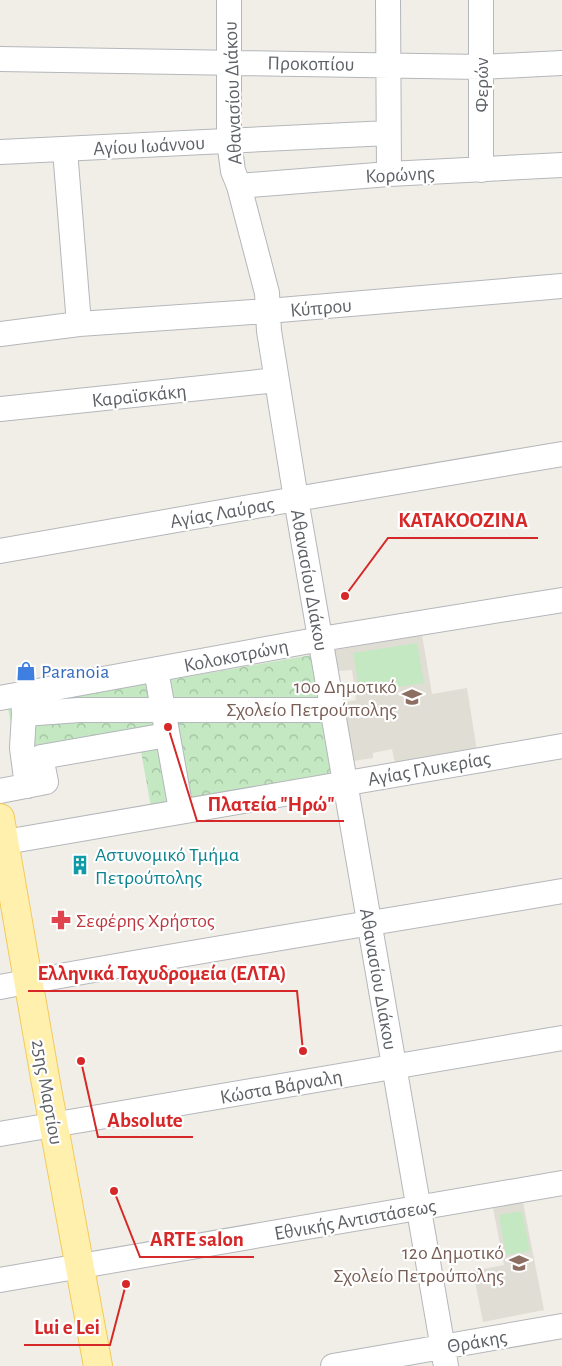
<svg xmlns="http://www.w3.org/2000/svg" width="562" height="1366" font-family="'Alegreya Sans',sans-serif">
	<defs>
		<pattern id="park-crowns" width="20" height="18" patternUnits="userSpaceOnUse" patternTransform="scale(1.25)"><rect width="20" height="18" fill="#c3e8c2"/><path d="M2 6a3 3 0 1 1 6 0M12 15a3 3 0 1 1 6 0" fill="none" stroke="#a2bfa1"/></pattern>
	</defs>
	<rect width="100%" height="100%" fill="#f0eee6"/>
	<!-- education -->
	<path fill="#e0ddd4" d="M422 635 432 694 467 688 477 751 395 764 392 749 373 753V758L353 761 343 703 356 700 352 670 338 671 335 650Z
		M523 1202 544 1310 483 1322 473 1271 504 1265 493 1208Z"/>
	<!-- park -->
	<path fill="url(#park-crowns)" d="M312 655 333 774 151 807 140 746 46 762 24 792 8 708Z"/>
	<!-- pitch -->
	<path fill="#c3e8c2" d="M417 643 424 683 360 693 353 653Z
		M522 1211 530 1251 506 1255 499 1215Z"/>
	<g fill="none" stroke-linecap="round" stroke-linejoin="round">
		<defs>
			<path id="minor" d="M229 0V141L233 171 239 186 267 293 269 331 296 499 446 1366
				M388 0 389 174
				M481 0V170
				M0 59 481 67 562 63
				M65 150 79 324
				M0 152 388 133
				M239 186 389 174 562 165
				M0 334 79 324 268 311 562 286
				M0 409 277 380
				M0 551 296 499 562 454
				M156 670 181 810
				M23 693 24 714 79 710H333
				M0 698 321 639 562 600
				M24 714 22 748 27 786
				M0 791 46 782 41 757 167 735
				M0 843 562 746
				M0 987C187 952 375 923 562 891
				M0 1134 562 1038
				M0 1280 562 1183
				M333 1366 562 1326"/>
			<path id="major" d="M0 818 45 1078 98 1366"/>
		</defs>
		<!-- minor casing -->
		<use href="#minor" stroke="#b4b7bb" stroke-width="26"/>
		<!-- major casing -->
		<use href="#major" stroke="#f5c95a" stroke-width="30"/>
		<!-- minor -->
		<use href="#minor" stroke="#fff" stroke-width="24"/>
		<!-- major -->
		<use href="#major" stroke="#fff1ad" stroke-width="28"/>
	</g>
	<!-- icons -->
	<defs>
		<symbol id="shop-bare" viewBox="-9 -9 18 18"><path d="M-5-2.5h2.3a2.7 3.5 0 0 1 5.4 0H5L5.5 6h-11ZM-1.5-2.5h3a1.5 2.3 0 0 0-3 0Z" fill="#3f7fe0" stroke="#fff" stroke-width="2.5" paint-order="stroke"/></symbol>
		<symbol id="school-bare" viewBox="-9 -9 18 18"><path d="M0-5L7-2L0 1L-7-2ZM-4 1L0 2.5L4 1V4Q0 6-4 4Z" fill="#8d6e63" stroke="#fff" stroke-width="2.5" paint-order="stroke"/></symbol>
		<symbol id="building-bare" viewBox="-9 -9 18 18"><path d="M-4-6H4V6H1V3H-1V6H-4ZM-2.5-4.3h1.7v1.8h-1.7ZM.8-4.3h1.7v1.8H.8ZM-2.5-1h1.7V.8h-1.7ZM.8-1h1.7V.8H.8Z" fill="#0f9aa8" stroke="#fff" stroke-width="2.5" paint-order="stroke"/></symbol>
		<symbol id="pharmacy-bare" viewBox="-9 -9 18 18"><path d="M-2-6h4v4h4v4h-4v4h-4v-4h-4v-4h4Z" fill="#e0444e" stroke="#fff" stroke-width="2.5" paint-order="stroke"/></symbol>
	</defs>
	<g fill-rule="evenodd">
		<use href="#shop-bare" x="12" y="657" width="28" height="28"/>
		<use href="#school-bare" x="398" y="683" width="28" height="28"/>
		<use href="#building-bare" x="66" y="851" width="28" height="28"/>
		<use href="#pharmacy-bare" x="47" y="906" width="28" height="28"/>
		<use href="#school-bare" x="505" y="1249" width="28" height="28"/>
	</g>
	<g text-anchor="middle" stroke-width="4.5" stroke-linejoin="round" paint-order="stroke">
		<!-- street labels -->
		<g font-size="20" fill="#5e6267" stroke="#fff">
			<text transform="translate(311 63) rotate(1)" y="7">Προκοπίου</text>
			<text transform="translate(481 85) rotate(-90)" y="7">Φερών</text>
			<text transform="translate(232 93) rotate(-92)" y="7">Αθανασίου Διάκου</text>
			<text transform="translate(149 145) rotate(-3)" y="7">Αγίου Ιωάννου</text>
			<text transform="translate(400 174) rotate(-3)" y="7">Κορώνης</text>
			<text transform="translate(321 307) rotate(-5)" y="7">Κύπρου</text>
			<text transform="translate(139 395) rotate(-6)" y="7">Καραϊσκάκη</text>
			<text transform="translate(222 512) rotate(-10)" y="7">Αγίας Λαύρας</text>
			<text transform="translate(310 580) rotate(80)" y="7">Αθανασίου Διάκου</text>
			<text transform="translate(236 655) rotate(-11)" y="7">Κολοκοτρώνη</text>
			<text transform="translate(429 768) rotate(-10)" y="7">Αγίας Γλυκερίας</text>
			<text transform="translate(379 979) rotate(80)" y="7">Αθανασίου Διάκου</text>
			<text transform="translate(281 1086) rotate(-10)" y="7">Κώστα Βάρναλη</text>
			<text transform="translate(48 1092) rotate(80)" y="7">25ης Μαρτίου</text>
			<text transform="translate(355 1219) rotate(-10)" y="7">Εθνικής Αντιστάσεως</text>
			<text transform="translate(477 1341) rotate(-10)" y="7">Θράκης</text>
		</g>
		<!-- shop labels -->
		<g font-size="20" fill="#366cbe" stroke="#fff" text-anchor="start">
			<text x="41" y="678">Paranoia</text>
		</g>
		<!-- education labels -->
		<g font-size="20" fill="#785e54" stroke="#fff" text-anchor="end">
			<text x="397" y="693">10ο Δημοτικό<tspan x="397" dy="23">Σχολείο Πετρούπολης</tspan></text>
			<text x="504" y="1259">12o Δημοτικό<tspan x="504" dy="23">Σχολείο Πετρούπολης</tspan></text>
		</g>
		<!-- culture labels -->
		<g font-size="20" fill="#0d838f" stroke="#fff" text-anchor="start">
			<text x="95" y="861">Αστυνομικό Τμήμα<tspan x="95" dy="23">Πετρούπολης</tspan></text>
		</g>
		<!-- health labels -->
		<g font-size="20" fill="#be3a42" stroke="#fff" text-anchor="start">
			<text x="76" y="927">Σεφέρης Χρήστος</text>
		</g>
	</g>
	<!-- callouts -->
	<path fill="none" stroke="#d62828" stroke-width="2" d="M345 596L388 538H538M168 727L197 821H344M303 1051L297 991H28M81 1061L98 1137H193M114 1191L140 1257H254M126 1284L110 1345H24"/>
	<g fill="#d62828" stroke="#fff" stroke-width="2">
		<circle cx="345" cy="596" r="5"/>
		<circle cx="168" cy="727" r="5"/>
		<circle cx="303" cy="1051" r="5"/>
		<circle cx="81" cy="1061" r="5"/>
		<circle cx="114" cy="1191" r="5"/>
		<circle cx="126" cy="1284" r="5"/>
	</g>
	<g font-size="21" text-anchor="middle" font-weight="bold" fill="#d62828" stroke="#fff" stroke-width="4.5" stroke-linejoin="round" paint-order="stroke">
		<text x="463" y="527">ΚΑΤΑΚΟΟΖΙΝΑ</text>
		<text x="271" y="811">Πλατεία "Ηρώ"</text>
		<text x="162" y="980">Ελληνικά Ταχυδρομεία (ΕΛΤΑ)</text>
		<text x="145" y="1127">Absolute</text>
		<text x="197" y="1246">ARTE salon</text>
		<text x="67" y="1334">Lui e Lei</text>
	</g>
</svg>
